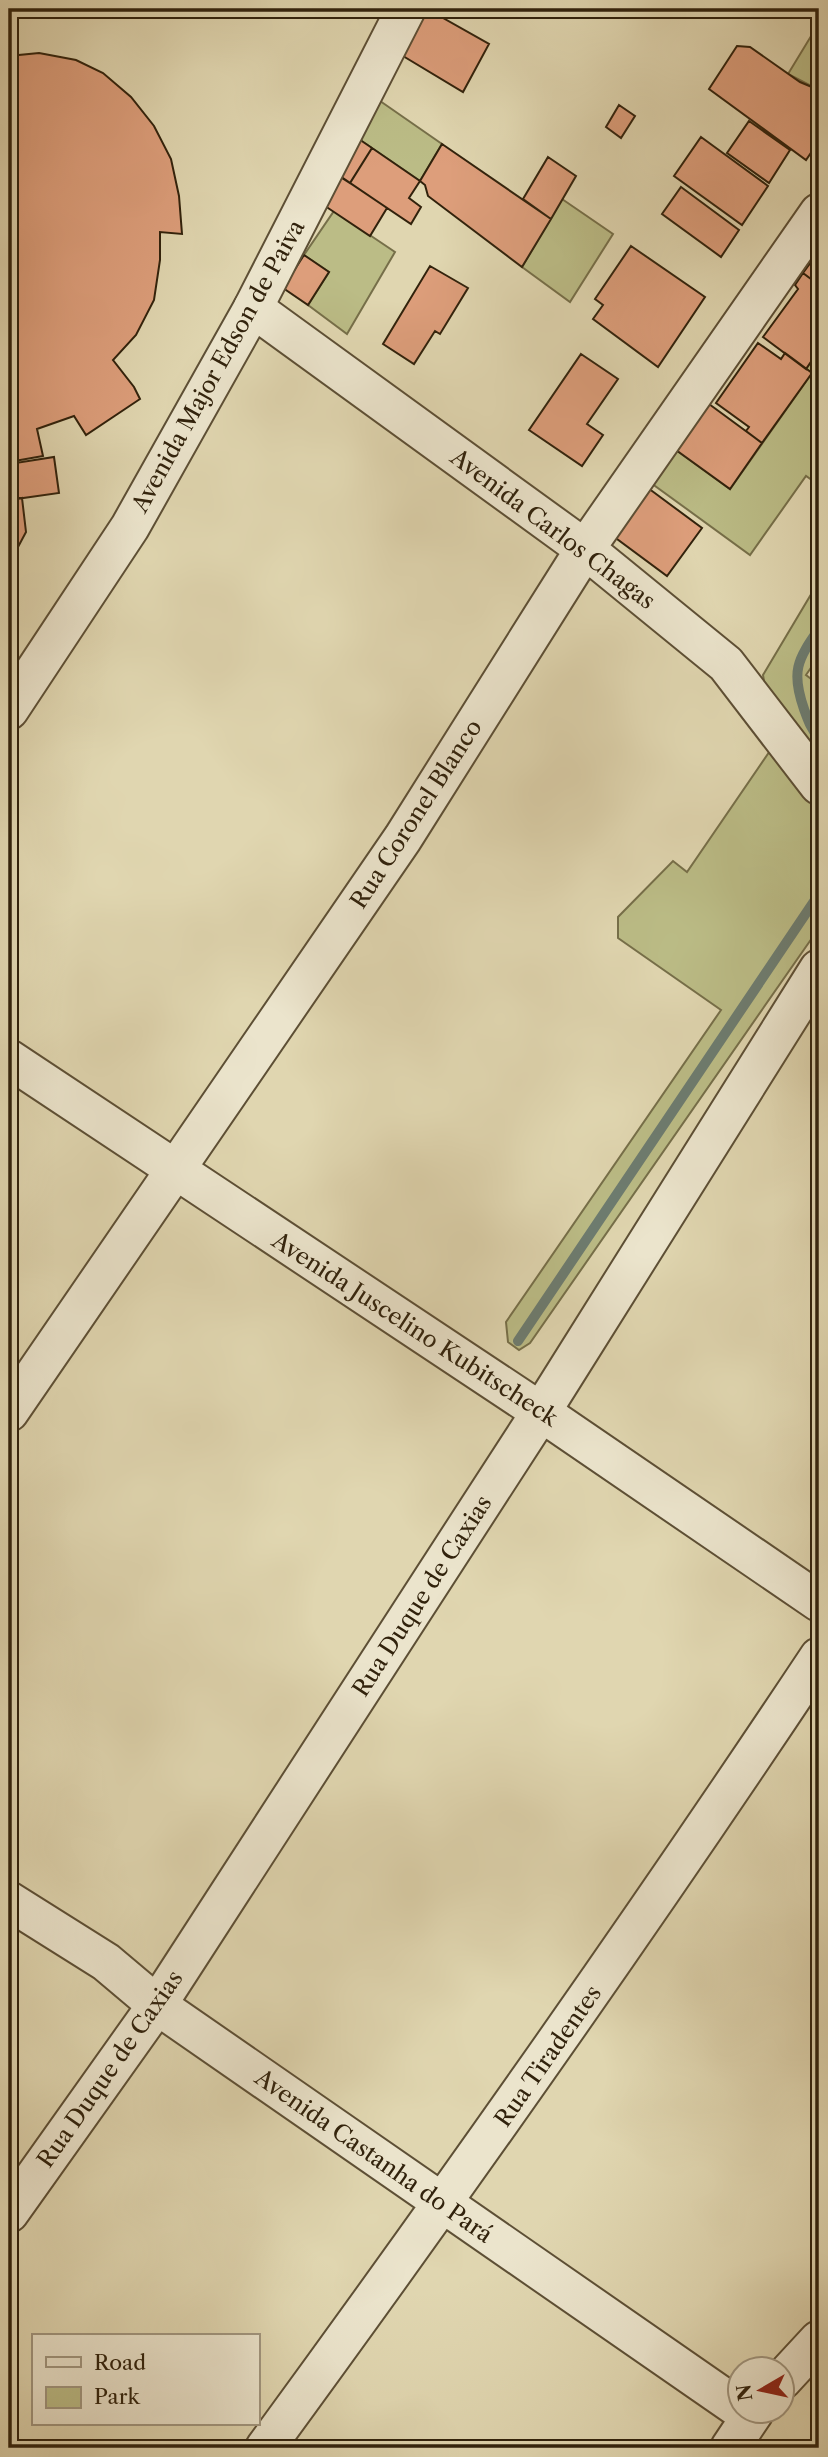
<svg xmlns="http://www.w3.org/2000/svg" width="828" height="2457" font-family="'Libre Caslon Text',serif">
	<rect width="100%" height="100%" fill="#e0d6b0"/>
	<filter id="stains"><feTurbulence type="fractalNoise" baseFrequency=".00286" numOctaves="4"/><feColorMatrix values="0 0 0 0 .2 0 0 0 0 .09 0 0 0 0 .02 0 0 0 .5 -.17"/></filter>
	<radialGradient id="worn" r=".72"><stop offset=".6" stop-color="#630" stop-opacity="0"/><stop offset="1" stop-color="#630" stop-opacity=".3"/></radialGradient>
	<!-- green -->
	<path fill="#bbbc86" stroke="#766f49" stroke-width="2" d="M819 23V90L788 74Z
		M370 94 442 144 420 181 350 133Z
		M562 199 613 234 570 302 522 267Z
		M334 211 395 252 347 334 308 305 329 272 304 255Z
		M819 350V485L806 476 750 555 651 483 676 450 730 489 812 373 806 369Z
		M819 581V656L806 675 819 685V769L766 693 763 675Z
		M774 745 819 805V928L530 1343 519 1350 508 1342 506 1322 721 1010 618 938V917L673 861 687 872Z"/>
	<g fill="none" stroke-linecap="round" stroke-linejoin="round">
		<!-- stream -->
		<path stroke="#6d7c70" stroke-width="10" d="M819 629C797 660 791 672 804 709 808 720 811 729 819 738
			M518 1341 819 894"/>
	</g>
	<!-- building -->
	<path fill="#dd9e7b" stroke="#31220c" stroke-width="2" d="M409 9H427L489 44 463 92 388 47Z
		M737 46 750 47 800 82 819 90V141L806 160 709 89Z
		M39 53 76 60 103 73 131 97 154 126 171 159 179 196 182 234 160 232V260L154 300 136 335 113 360 134 387 140 399 86 435 74 416 37 429 43 456 9 462V56Z
		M619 105 635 116 621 138 606 127Z
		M749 121 790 150 769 183 727 153Z
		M350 133 372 148 350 183 331 171Z
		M701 137 768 186 742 225 674 176Z
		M442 144 551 219 522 267 428 196 425 185 420 181Z
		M372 148 420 181 409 198 421 207 411 224 350 183Z
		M548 157 576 176 551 219 523 199Z
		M340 176 387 208 370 236 325 206Z
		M681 187 739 230 721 257 662 214Z
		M631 246 705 297 658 367 593 319 603 305 595 299Z
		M819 251V285L803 273Z
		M304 255 329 272 308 305 283 288Z
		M430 266 468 288 440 334 435 331 414 364 383 344Z
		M803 273 819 285V350L806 369 763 337 798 289 795 285Z
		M758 343 781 359 785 353 812 373 762 443 746 431 749 427 716 403Z
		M581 354 618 379 587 424 603 435 582 466 529 430Z
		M709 404 762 443 730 489 676 450Z
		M54 457 59 493 9 500V464Z
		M648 488 702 528 667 576 613 536Z
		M22 498 26 532 10 562 9 576V500Z"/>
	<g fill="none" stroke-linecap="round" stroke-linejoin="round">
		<defs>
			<path id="minor" d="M253 308 585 549 726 664 819 785
				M9 1412 403 838 585 549 819 213
				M541 1412 819 969
				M9 1901 106 1962 157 2005 740 2409
				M782 2380 819 2340
				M265 2448C455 2188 641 1925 819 1657
				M730 2448 754 2412"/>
			<path id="tertiary" d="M9 710 130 527 253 308 406 9
				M9 1059 541 1412 819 1602
				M9 2213 157 2005 541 1412"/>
		</defs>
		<!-- minor casing -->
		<use href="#minor" stroke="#5d4f35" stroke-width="42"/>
		<!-- tertiary casing -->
		<use href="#tertiary" stroke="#5d4f35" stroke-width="42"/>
		<!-- minor -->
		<use href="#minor" stroke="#ebe4cc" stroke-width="38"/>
		<!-- tertiary -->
		<use href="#tertiary" stroke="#ebe4cc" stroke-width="38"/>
	</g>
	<g text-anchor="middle" stroke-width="7" stroke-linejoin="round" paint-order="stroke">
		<!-- street labels -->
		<g font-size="23" fill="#31220c" stroke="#ebe4cc">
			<text transform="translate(218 366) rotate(-61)" y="8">Avenida Major Edson de Paiva</text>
			<text transform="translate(553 529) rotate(37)" y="8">Avenida Carlos Chagas</text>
			<text transform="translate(416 814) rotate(-57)" y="8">Rua Coronel Blanco</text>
			<text transform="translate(415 1329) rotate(33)" y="8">Avenida Juscelino Kubitscheck</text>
			<text transform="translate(422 1596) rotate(-57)" y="8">Rua Duque de Caxias</text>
			<text transform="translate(548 2056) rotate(-55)" y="8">Rua Tiradentes</text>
			<text transform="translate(110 2069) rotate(-55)" y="8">Rua Duque de Caxias</text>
			<text transform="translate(374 2156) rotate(35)" y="8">Avenida Castanha do Pará</text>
		</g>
	</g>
	<!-- margin -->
	<rect width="828" height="2457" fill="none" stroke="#e0d6b0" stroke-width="35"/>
	<rect x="10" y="10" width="807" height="2436" fill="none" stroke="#31220c" stroke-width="3.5"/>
	<rect x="18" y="18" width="793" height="2422" fill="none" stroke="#31220c" stroke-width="2"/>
	<!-- legend -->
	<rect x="32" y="2334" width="228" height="91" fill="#ebe4cc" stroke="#a1967f" stroke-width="2"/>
	<rect x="46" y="2357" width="35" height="10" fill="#ebe4cc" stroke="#a1967f" stroke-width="2"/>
	<text x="94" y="2370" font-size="21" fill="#31220c">Road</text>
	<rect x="46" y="2387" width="35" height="21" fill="#bbbc86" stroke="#a1967f" stroke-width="2"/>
	<text x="94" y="2404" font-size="21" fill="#31220c">Park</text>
	<!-- north arrow -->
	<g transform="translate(761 2390) rotate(261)"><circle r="33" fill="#ebe4cc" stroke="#a1967f" stroke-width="2"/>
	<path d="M0-5L12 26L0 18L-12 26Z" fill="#8f2418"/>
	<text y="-10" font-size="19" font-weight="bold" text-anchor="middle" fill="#31220c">N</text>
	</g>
	<rect width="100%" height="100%" filter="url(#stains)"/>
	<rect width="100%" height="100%" fill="url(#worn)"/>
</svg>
